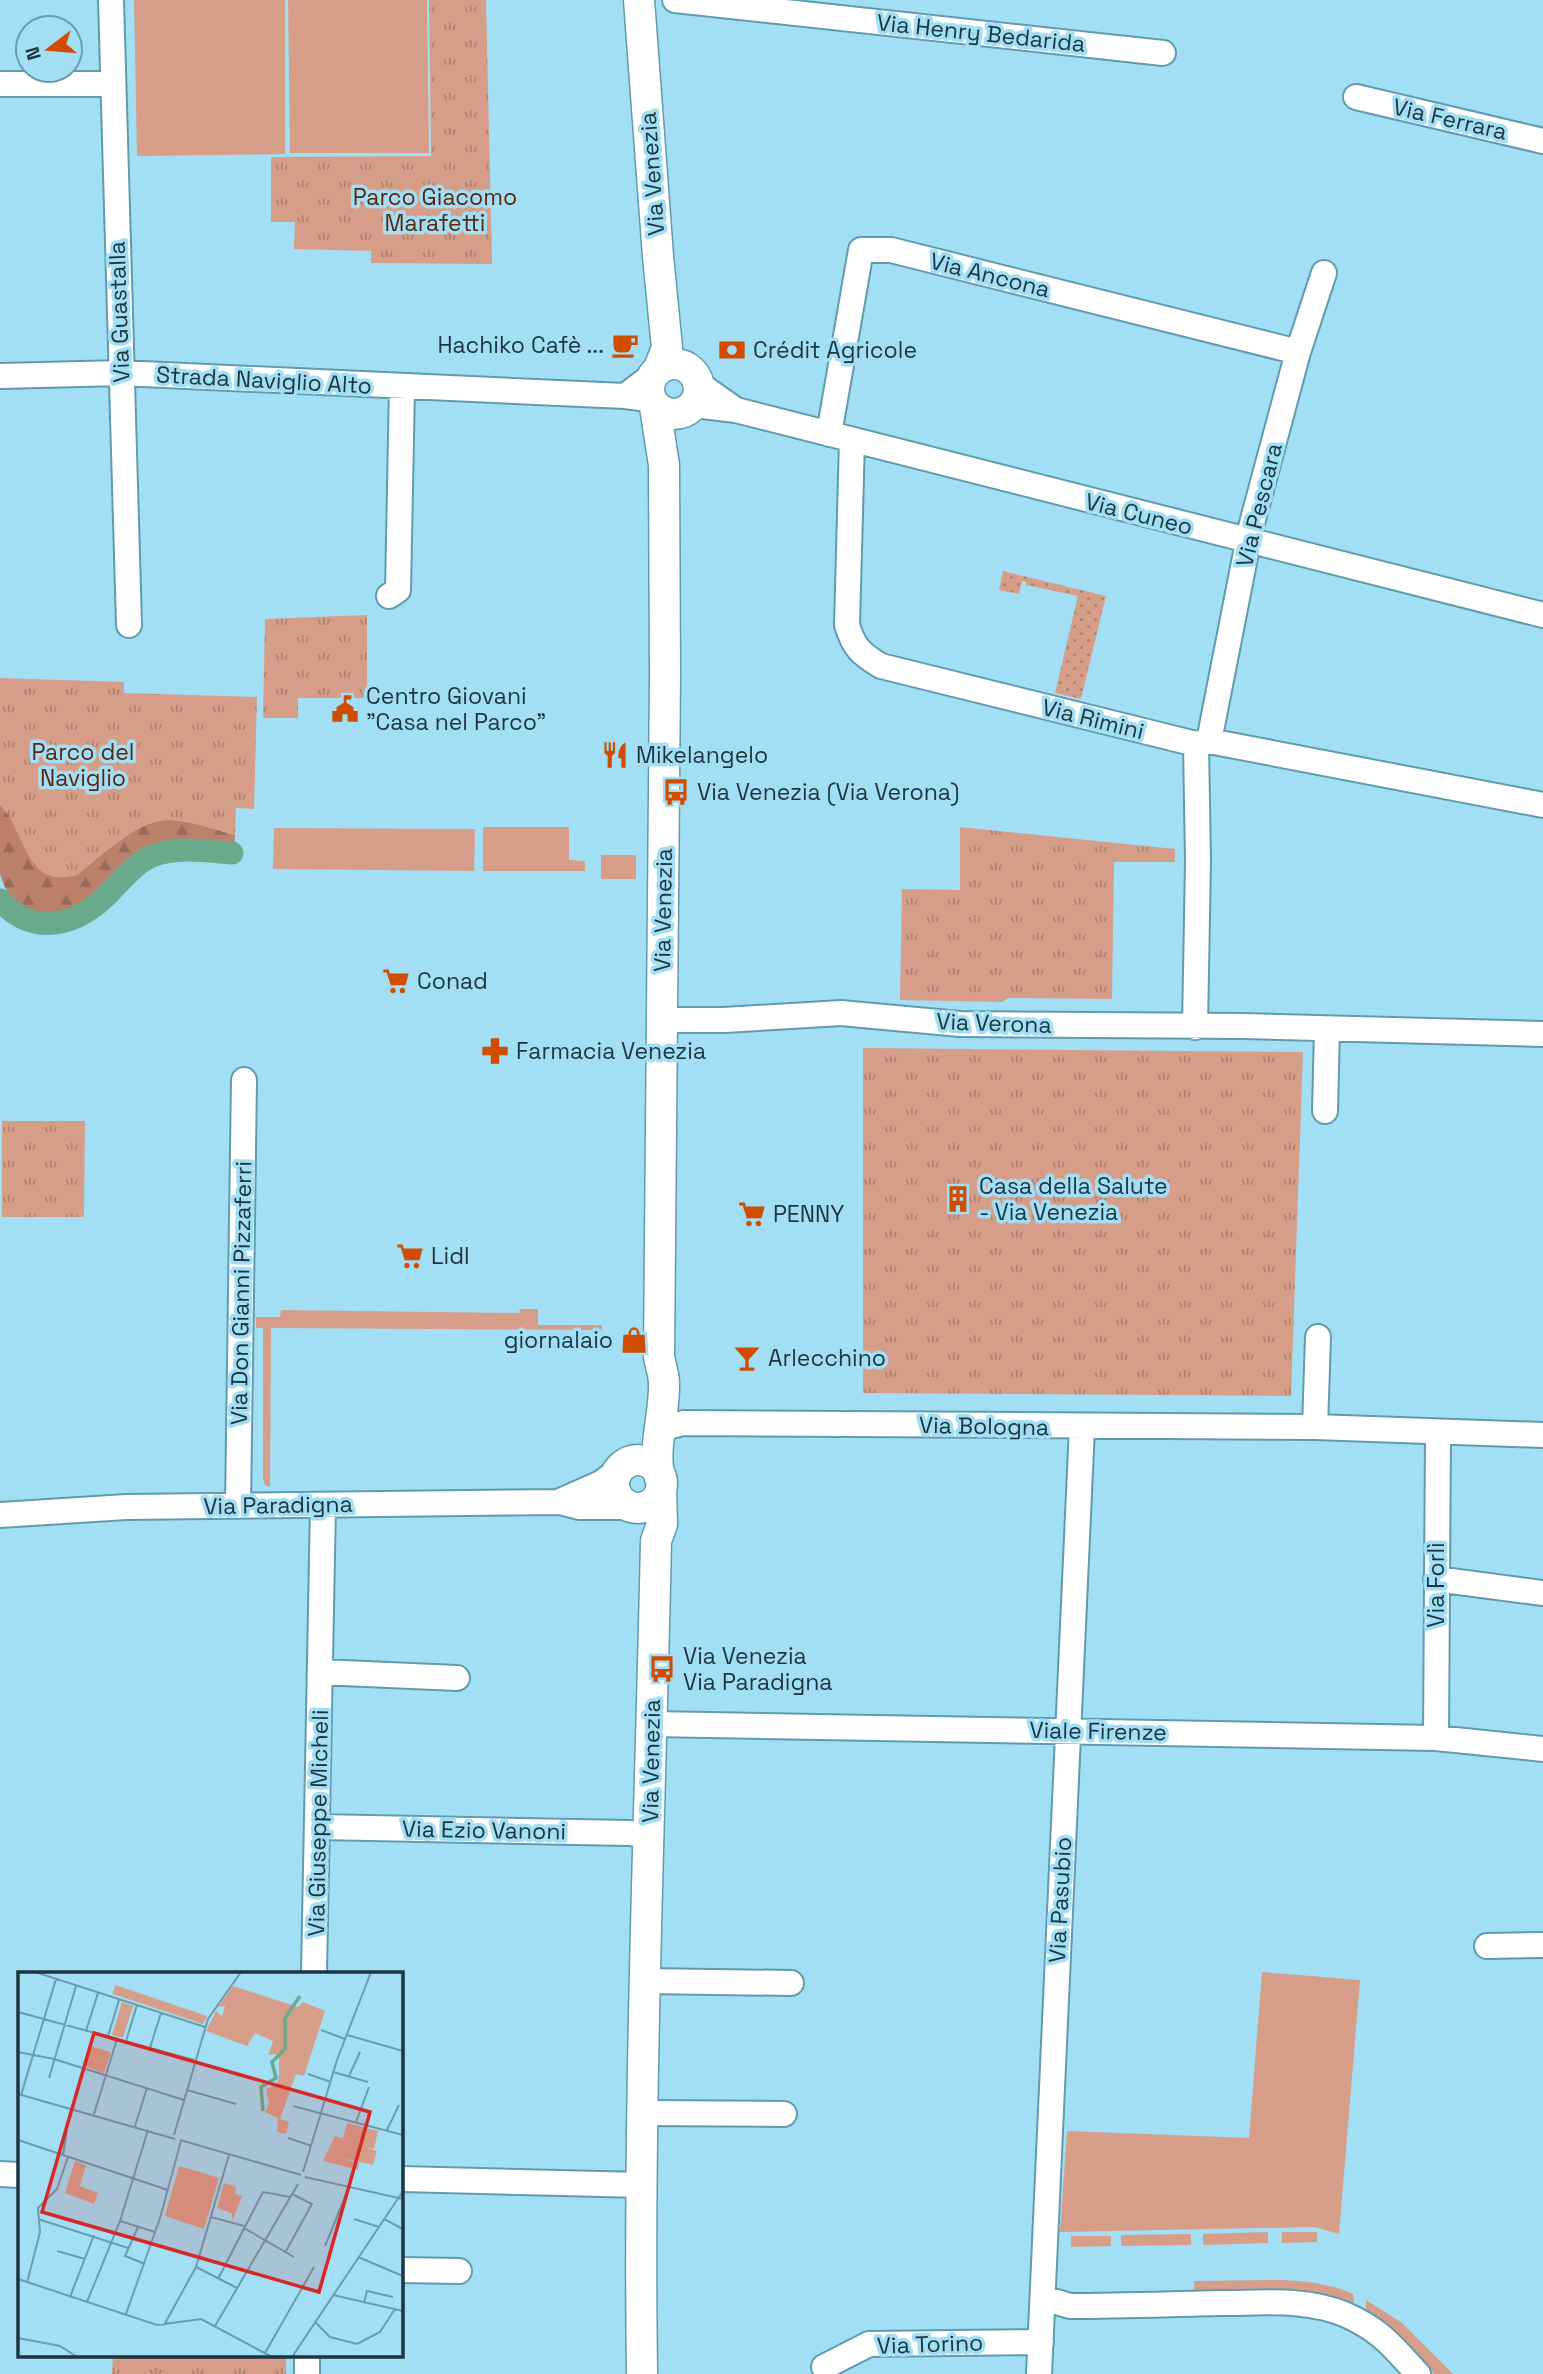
<svg xmlns="http://www.w3.org/2000/svg" width="1543" height="2374" font-family="'Space Grotesk',sans-serif">
	<defs>
		<pattern id="forest-firs" width="22" height="20" patternUnits="userSpaceOnUse" patternTransform="scale(1.75)"><rect width="22" height="20" fill="#bc816b"/><path d="M5 1l3.5 6h-7zM16 11l3.5 6h-7z" fill="#986a59"/></pattern>
		<pattern id="park-tufts" width="24" height="20" patternUnits="userSpaceOnUse" patternTransform="scale(1.75)"><rect width="24" height="20" fill="#d69e89"/><path d="M3 7l-1-3M5 7V3M7 7l1-3M15 17l-1-3M17 17v-4M19 17l1-3" fill="none" stroke="#ad8271"/></pattern>
		<pattern id="garden-dots" width="8" height="8" patternUnits="userSpaceOnUse" patternTransform="scale(1.75)"><rect width="8" height="8" fill="#d69e89"/><path d="M2 2h.1M6 6h.1" fill="none" stroke="#ad8271" stroke-width="1.8" stroke-linecap="round"/></pattern>
	</defs>
	<rect width="100%" height="100%" fill="#a2dff5"/>
	<!-- grass -->
	<path fill="#d69e89" d="M134 0H285V154L137 156Z
		M288 0H427L429 153H290Z
		M483 827H569V860L585 861V871H483Z
		M274 828 475 829 474 871 273 869Z
		M601 855H636V879H601Z
		M520 1309H538V1325H602V1330L271 1328 270 1487 265 1485 263 1479V1328H256V1317H280L281 1310 519 1313Z
		M1262 1972 1360 1980 1339 2234 1315 2227 1060 2232 1067 2131 1249 2138Z
		M1268 2232V2243L1203 2245V2234Z
		M1282 2232H1317V2242L1282 2243Z
		M1191 2234V2245L1121 2246V2235Z
		M1071 2236H1111V2246L1071 2247Z
		M1274 2280C1301 2280 1328 2283 1353 2294L1354 2306 1194 2292V2281Z
		M1366 2300 1402 2323 1453 2374H1434L1399 2335 1366 2312Z"/>
	<!-- forest -->
	<path fill="url(#forest-firs)" d="M0 804 8 814 77 875C100 857 135 822 165 820 188 819 213 829 235 835L234 850C207 844 177 838 149 847 118 856 109 887 86 903 52 925 11 915 0 874 0 860 0 821 0 804Z"/>
	<!-- park -->
	<path fill="url(#park-tufts)" d="M429 0H486L492 264 371 263V251L294 249 295 222H271V157L431 156Z
		M367 615V698H298V718H263L265 619Z
		M0 678 124 682V693L257 697 254 809 236 808 235 835C213 829 188 819 165 820 135 822 100 857 77 875 25 890 27 834 0 804Z
		M960 827 1175 849V862H1114L1112 999 1008 998 1003 1002 900 1000 902 889 960 890Z
		M863 1048 1303 1052 1291 1396 863 1393Z
		M2 1121H85L84 1217H2Z
		M113 2355H286V2374H112Z"/>
	<!-- garden -->
	<path fill="url(#garden-dots)" d="M1003 571 1106 596 1081 699 1055 693 1078 596 1026 585V582L1022 581 1019 594 999 590Z"/>
	<g fill="none" stroke-linecap="round" stroke-linejoin="round">
		<!-- canal -->
		<path stroke="#6baa8b" stroke-width="23" d="M0 900C31 935 71 928 104 898 119 884 133 864 152 856 177 846 207 851 232 853"/>
		<defs>
			<path id="minor" d="M111 0 129 625
				M675 0 1163 53
				M0 84H113
				M1356 97 1543 141
				M0 376 121 373 625 396
				M641 398 625 396 654 374
				M694 405 736 410 699 384
				M736 410 1543 615
				M829 434 861 250H891L1298 352
				M852 440 847 625C854 648 861 654 881 666L1196 744 1209 741 1543 805
				M389 596 398 590 402 387
				M1209 741 1251 527 1298 352 1324 273
				M662 1020H724L841 1013 960 1024 1242 1026 1543 1034
				M1195 1027 1198 861 1196 744
				M1325 1111 1327 1029
				M1315 1427 1318 1337
				M659 1438 668 1427 683 1423 1315 1427 1543 1435
				M558 1502 601 1483 617 1471
				M238 1506 244 1080
				M0 1515 126 1507 560 1502 579 1507H631
				M1436 1579 1543 1593
				M320 1672 457 1678
				M652 1724 1436 1738 1543 1749
				M1436 1738 1438 1432
				M318 1827 629 1833 649 1835
				M1487 1946 1543 1945
				M314 1973 323 1505
				M646 1981 791 1983
				M643 2113 784 2114
				M0 2174 19 2175
				M401 2179 642 2185
				M401 2270 459 2271
				M1043 2298 1070 2306C1120 2306 1171 2304 1221 2303 1262 2303 1305 2298 1344 2314 1381 2330 1392 2346 1418 2374
				M824 2367 869 2344 1041 2342
				M307 2374V2355
				M1039 2374 1082 1427"/>
			<path id="tertiary" d="M639 0 658 256 667 348 659 368
				M649 389a25 25 0 1 1 50 0a25 25 0 1 1-50 0Z
				M655 407 664 465 665 675 659 1356C660 1365 664 1374 664 1383 665 1414 652 1450 660 1478
				M614 1484a24 24 0 1 1 48 0a24 24 0 1 1-48 0Z
				M642 2374C638 2097 650 1819 656 1541L662 1524 661 1488"/>
		</defs>
		<!-- minor casing -->
		<use href="#minor" stroke="#609baf" stroke-width="28"/>
		<!-- tertiary casing -->
		<use href="#tertiary" stroke="#609baf" stroke-width="33"/>
		<!-- minor -->
		<use href="#minor" stroke="#fff" stroke-width="24"/>
		<!-- tertiary -->
		<use href="#tertiary" stroke="#fff" stroke-width="30"/>
	</g>
	<!-- icons -->
	<defs>
		<symbol id="cafe-bare" viewBox="-9 -9 18 18"><path d="M-5.5-4.5H6V0H3Q3 3.5 0 3.5H-2.5Q-5.5 3.5-5.5 0ZM3-3.2v2h1.7v-2ZM-6 4.5H4V6H-6Z" fill="#d04c00" stroke="#a2dff5" stroke-width="2.5" paint-order="stroke"/></symbol>
		<symbol id="bank-bare" viewBox="-9 -9 18 18"><path d="M-6-4H6V4H-6ZM0-2.3a2.3 2.3 0 1 0 0 4.6a2.3 2.3 0 1 0 0-4.6Z" fill="#d04c00" stroke="#a2dff5" stroke-width="2.5" paint-order="stroke"/></symbol>
		<symbol id="civic-bare" viewBox="-9 -9 18 18"><path d="M-.6-6.5H3V-4.5H.6V-3L4-1V1h2V6H-6V1h2V-1L-.6-3ZM-1.2 2.5V6h2.4V2.5Z" fill="#d04c00" stroke="#a2dff5" stroke-width="2.5" paint-order="stroke"/></symbol>
		<symbol id="restaurant-bare" viewBox="-9 -9 18 18"><path d="M-5-6h1v4h1v-4h1v4h1v-4h1v5L-1.5 .5V6h-2V.5L-5-1ZM5-6V6H3V1.5H1.5Q1.5-4 5-6Z" fill="#d04c00" stroke="#a2dff5" stroke-width="2.5" paint-order="stroke"/></symbol>
		<symbol id="bus-bare" viewBox="-9 -9 18 18"><path d="M-5-6H5V4H4V6H2V4H-2V6H-4V4H-5ZM-3.5-4V0h7V-4ZM-3.5 1.2v1.5H-2V1.2ZM2 1.2v1.5H3.5V1.2Z" fill="#d04c00" stroke="#a2dff5" stroke-width="2.5" paint-order="stroke"/></symbol>
		<symbol id="supermarket-bare" viewBox="-9 -9 18 18"><path d="M-6-5.5h2.5l.6 2H6L4.5 2H-2.5L-4.4-4H-6ZM-1.5 3.2a1.3 1.3 0 1 0 .1 0ZM3 3.2a1.3 1.3 0 1 0 .1 0Z" fill="#d04c00" stroke="#a2dff5" stroke-width="2.5" paint-order="stroke"/></symbol>
		<symbol id="pharmacy-bare" viewBox="-9 -9 18 18"><path d="M-2-6h4v4h4v4h-4v4h-4v-4h-4v-4h4Z" fill="#d04c00" stroke="#a2dff5" stroke-width="2.5" paint-order="stroke"/></symbol>
		<symbol id="building-bare" viewBox="-9 -9 18 18"><path d="M-4-6H4V6H1V3H-1V6H-4ZM-2.5-4.3h1.7v1.8h-1.7ZM.8-4.3h1.7v1.8H.8ZM-2.5-1h1.7V.8h-1.7ZM.8-1h1.7V.8H.8Z" fill="#d04c00" stroke="#a2dff5" stroke-width="2.5" paint-order="stroke"/></symbol>
		<symbol id="shop-bare" viewBox="-9 -9 18 18"><path d="M-5-2.5h2.3a2.7 3.5 0 0 1 5.4 0H5L5.5 6h-11ZM-1.5-2.5h3a1.5 2.3 0 0 0-3 0Z" fill="#d04c00" stroke="#a2dff5" stroke-width="2.5" paint-order="stroke"/></symbol>
		<symbol id="bar-bare" viewBox="-9 -9 18 18"><path d="M-6-5H6L.8 .8V4.5H3.5V6h-7V4.5H-.8V.8Z" fill="#d04c00" stroke="#a2dff5" stroke-width="2.5" paint-order="stroke"/></symbol>
	</defs>
	<g fill-rule="evenodd">
		<use href="#cafe-bare" x="606" y="326" width="38" height="38"/>
		<use href="#bank-bare" x="713" y="331" width="38" height="38"/>
		<use href="#civic-bare" x="326" y="690" width="38" height="38"/>
		<use href="#restaurant-bare" x="596" y="736" width="38" height="38"/>
		<use href="#bus-bare" x="657" y="773" width="38" height="38"/>
		<use href="#supermarket-bare" x="377" y="962" width="38" height="38"/>
		<use href="#pharmacy-bare" x="476" y="1032" width="38" height="38"/>
		<use href="#building-bare" x="939" y="1180" width="38" height="38"/>
		<use href="#supermarket-bare" x="733" y="1195" width="38" height="38"/>
		<use href="#supermarket-bare" x="391" y="1237" width="38" height="38"/>
		<use href="#shop-bare" x="615" y="1321" width="38" height="38"/>
		<use href="#bar-bare" x="728" y="1339" width="38" height="38"/>
		<use href="#bus-bare" x="643" y="1650" width="38" height="38"/>
	</g>
	<g text-anchor="middle" stroke-width="7" stroke-linejoin="round" paint-order="stroke">
		<!-- street labels -->
		<g font-size="23" fill="#1c353e" stroke="#a2dff5">
			<text transform="translate(981 33) rotate(6)" y="8">Via Henry Bedarida</text>
			<text transform="translate(1450 119) rotate(13)" y="8">Via Ferrara</text>
			<text transform="translate(652 174) rotate(-94)" y="8">Via Venezia</text>
			<text transform="translate(990 275) rotate(14)" y="8">Via Ancona</text>
			<text transform="translate(119 312) rotate(-92)" y="8">Via Guastalla</text>
			<text transform="translate(264 380) rotate(3)" y="8">Strada Naviglio Alto</text>
			<text transform="translate(1259 505) rotate(-76)" y="8">Via Pescara</text>
			<text transform="translate(1139 514) rotate(14)" y="8">Via Cuneo</text>
			<text transform="translate(1093 719) rotate(14)" y="8">Via Rimini</text>
			<text transform="translate(663 910) rotate(-89)" y="8">Via Venezia</text>
			<text transform="translate(994 1023) rotate(2)" y="8">Via Verona</text>
			<text transform="translate(241 1293) rotate(-89)" y="8">Via Don Gianni Pizzaferri</text>
			<text transform="translate(984 1426) rotate(1)" y="8">Via Bologna</text>
			<text transform="translate(278 1505) rotate(-1)" y="8">Via Paradigna</text>
			<text transform="translate(1436 1585) rotate(-90)" y="8">Via Forlì</text>
			<text transform="translate(1098 1731) rotate(1)" y="8">Viale Firenze</text>
			<text transform="translate(651 1761) rotate(-89)" y="8">Via Venezia</text>
			<text transform="translate(318 1823) rotate(-89)" y="8">Via Giuseppe Micheli</text>
			<text transform="translate(484 1830) rotate(1)" y="8">Via Ezio Vanoni</text>
			<text transform="translate(1060 1900) rotate(-87)" y="8">Via Pasubio</text>
			<text transform="translate(930 2344) rotate(-2)" y="8">Via Torino</text>
		</g>
		<!-- park labels -->
		<g font-size="23" fill="#5d250e" stroke="#a2dff5">
			<text x="435" y="205">Parco Giacomo<tspan x="435" dy="26">Marafetti</tspan></text>
			<text x="83" y="760">Parco del<tspan x="83" dy="26">Naviglio</tspan></text>
		</g>
		<!-- poi labels -->
		<g font-size="23" fill="#1c353e" stroke="#a2dff5" text-anchor="start">
			<text x="604" y="353" text-anchor="end">Hachiko Cafè ...</text>
			<text x="753" y="358">Crédit Agricole</text>
			<text x="366" y="704">Centro Giovani<tspan x="366" dy="26">"Casa nel Parco"</tspan></text>
			<text x="636" y="763">Mikelangelo</text>
			<text x="697" y="800">Via Venezia (Via Verona)</text>
			<text x="417" y="989">Conad</text>
			<text x="516" y="1059">Farmacia Venezia</text>
			<text x="979" y="1194">Casa della Salute<tspan x="979" dy="26">- Via Venezia</tspan></text>
			<text x="773" y="1222">PENNY</text>
			<text x="431" y="1264">Lidl</text>
			<text x="613" y="1348" text-anchor="end">giornalaio</text>
			<text x="768" y="1366">Arlecchino</text>
			<text x="683" y="1664">Via Venezia<tspan x="683" dy="26">Via Paradigna</tspan></text>
		</g>
	</g>
	<!-- overview -->
	<g transform="translate(18 1972)">
		<rect width="385" height="385" fill="#a2dff5"/>
		<path d="M97 13 189 44 185 52 95 22ZM329 151 360 159 356 177 349 176 359 179 355 193 320 185ZM57 189 68 193 62 214 80 221 76 232 47 221Z" fill="#d69e89"/>
		<path d="M215 14 280 35 285 30 307 39 286 104 278 102 262 147 271 150 268 162 259 160 260 146 247 140 251 132 248 117 258 113 261 106V87L258 82 250 83 255 69 237 61 229 74 188 59 198 39 204 44 207 34 200 35ZM104 30 115 34 105 66 94 63ZM71 74 93 80 86 101 65 94ZM317 164 325 166 320 185 341 191 340 198 305 189ZM161 194 201 206 186 257 147 244ZM206 211 218 215 217 222 224 224 214 249V241L199 236Z" fill="#d69e89"/>
		<path fill="none" stroke="#6baa8b" stroke-width="3.5" d="M245 139 243 115 258 106 254 90 267 77V46L282 24"/>
		<path fill="none" stroke="#6c9bac" stroke-width="2" d="M17 0 187 55M0 40 176 88M303 58 327 67M68 59 80 21M329 63 385 79M90 64 101 28M108 69 119 33M132 76 143 41M0 80 36 87 166 128M315 100 350 110M290 102 313 110M331 104 342 80M31 106 58 14M169 118 218 132M0 122 157 167M3 123 38 7M275 134 385 163M76 142 99 67M338 150 351 115M117 154 129 116M369 158 381 133M156 163 190 47 223 0M270 166 294 174M0 168 150 218M162 168 283 203M45 183 49 157M285 200 319 88 353 0M287 205 385 227M193 245 226 254M20 247 110 276M336 247 361 255M366 247 385 257M102 249 137 260M120 255 107 284 127 292M226 256 276 285M307 274 331 215M39 279 67 287M268 279 294 232 274 222M340 285 385 304M178 295 219 316M0 307 139 353 183 347 254 385M200 307 245 220 272 225M9 311 22 260 20 236 39 217 50 185M315 323 385 339M52 325 76 263M69 330 102 249 130 158M346 331 349 319 375 325M108 342 142 246 163 169M297 350 312 365 339 372 362 360 377 337M146 353 178 295 211 183M197 354 280 212M0 366 42 374 59 385M247 381 296 295M274 385 385 219"/>
		<path fill="#d62828" fill-opacity="0.15" stroke="#d62828" stroke-width="3.5" d="M76 61 352 140 301 320 24 240Z"/>
		<rect width="385" height="385" fill="none" stroke="#1c353e" stroke-width="3.5"/>
	</g>
	<!-- north arrow -->
	<g transform="translate(49 49) rotate(254)"><circle r="33" fill="#a2dff5" stroke="#6c9bac" stroke-width="2"/>
	<path d="M0-5L12 26L0 18L-12 26Z" fill="#d04c00"/>
	<text y="-10" font-size="19" font-weight="bold" text-anchor="middle" fill="#1c353e">N</text>
	</g>
</svg>
